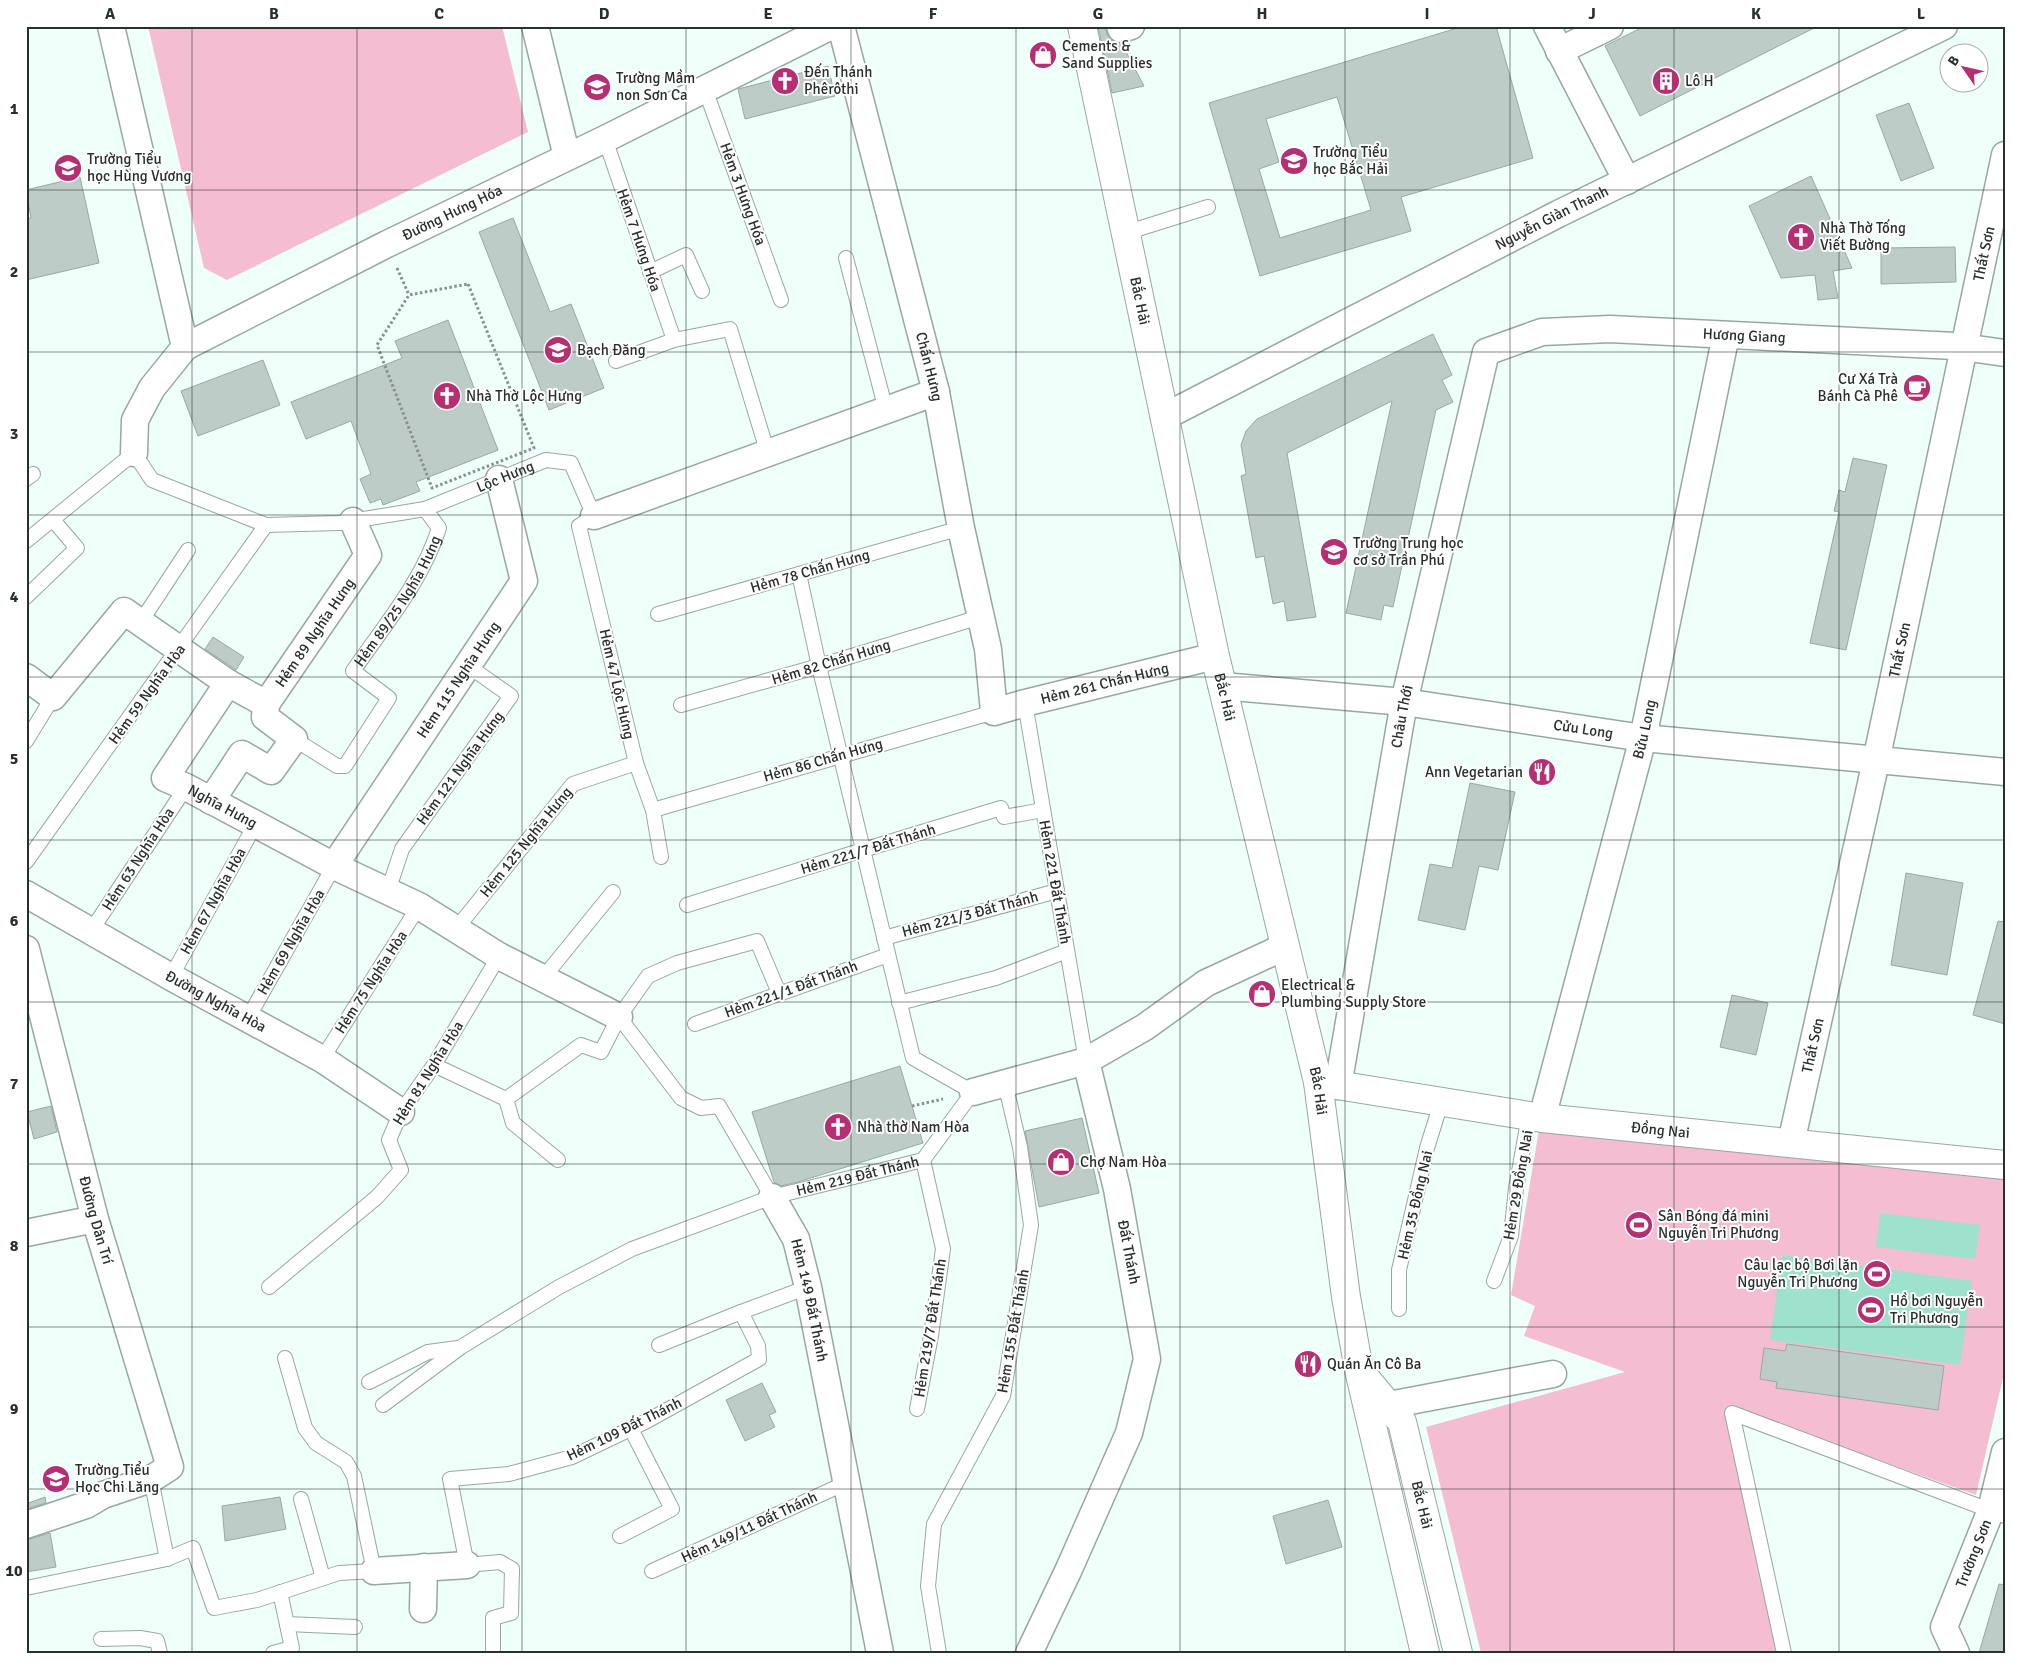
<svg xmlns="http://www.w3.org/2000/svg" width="2031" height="1679" font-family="Signika,sans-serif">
	<rect width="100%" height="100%" fill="#effffa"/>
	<!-- green -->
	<path fill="#f4bdd2" d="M148 26H502L528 132 227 280 204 268Z
		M1539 1130 2005 1179V1369L1976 1495 1729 1406 1777 1653H1481L1426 1427 1625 1372 1524 1336 1535 1306 1511 1295Z"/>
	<!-- water -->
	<path fill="#9ee1cd" d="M1880 1213 1980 1225 1975 1259 1876 1247Z
		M1782 1255 1972 1281 1960 1365 1770 1340Z"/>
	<!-- building -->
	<path fill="#bdccc7" stroke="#9aa8a3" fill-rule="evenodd" d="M1098 26H1105L1107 34 1111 40 1117 43 1122 44 1144 86 1112 93Z
		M1464 26H1496L1533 158 1401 197 1411 231 1260 276 1209 103ZM1337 97 1371 210 1280 238 1259 169 1279 162 1266 119Z
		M1645 26H1818L1640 116 1605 46Z
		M828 66 835 96 745 119 738 89Z
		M1909 103 1934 168 1901 181 1876 115Z
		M1811 176 1852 268 1833 271 1838 298 1818 300 1815 275 1781 278 1749 206Z
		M80 177 99 263 26 280V219L31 218 26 190Z
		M513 218 550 312 571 304 604 388 549 410 479 232Z
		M1955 247 1956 282 1881 284V248Z
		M448 320 498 450 416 482 420 491 383 505 381 499 370 503 360 479 371 474 351 421 306 439 291 402 402 358 395 341Z
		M1433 334 1452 375 1442 380 1453 402 1436 410 1393 607 1384 605 1381 620 1346 613 1392 401 1287 453 1316 617 1287 621 1284 601 1273 604 1264 556 1256 558 1241 476 1246 474 1241 445 1246 431 1257 419Z
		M263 360 280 405 198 436 181 391Z
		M1853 458 1887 465 1846 650 1810 643 1839 512 1834 511 1839 490 1845 492Z
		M213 637 244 657 236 670 205 649Z
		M1470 783 1515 792 1498 870 1479 866 1465 930 1418 920 1430 864 1452 868Z
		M1906 873 1963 883 1947 975 1891 965Z
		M1998 921 2005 922V1024L1973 1015Z
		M1732 995 1768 1003 1756 1055 1720 1047Z
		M900 1066 923 1143 798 1182 781 1186 774 1182 752 1112Z
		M51 1106 57 1132 34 1139 27 1112Z
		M1082 1118 1099 1193 1039 1207 1025 1131Z
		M1787 1344 1944 1366 1938 1410 1776 1388 1777 1382 1760 1379 1764 1348 1785 1351Z
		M762 1383 776 1412 769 1415 775 1427 745 1441 726 1400Z
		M45 1497 46 1503 26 1509V1504Z
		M280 1497 286 1529 225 1541 222 1506Z
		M1328 1500 1342 1547 1286 1564 1273 1516Z
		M50 1533 56 1567 26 1572V1540Z
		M1999 1584 2005 1585V1653H1979Z"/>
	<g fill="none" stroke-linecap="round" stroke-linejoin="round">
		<defs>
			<g id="service">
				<path d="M705 89 781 300"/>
				<path d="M605 139 674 340"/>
				<path d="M1125 233 1208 207"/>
				<path d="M846 258 886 410"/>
				<path d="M650 272 686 255 702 291"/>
				<path d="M616 361 674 340 730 329 768 454"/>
				<path d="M26 479 33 474"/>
				<path id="s1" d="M26 541 134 453 152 480 266 525 339 523 425 509 546 460 571 463 594 516 579 526 636 763 653 810 661 857"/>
				<path d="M26 597 77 548 53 520"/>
				<path d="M658 614 961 528"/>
				<path d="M140 623 188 550"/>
				<path d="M1025 703 1086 1061"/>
				<path d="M681 705 819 666 980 617"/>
				<path id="s2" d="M294 739 337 766H345L389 698 353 671C384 626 423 580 439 528L425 509"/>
				<path d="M26 741 53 697"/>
				<path d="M653 810 994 712"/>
				<path d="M26 862 266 525"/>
				<path d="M388 891 402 849 511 696 467 665"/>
				<path d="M687 905 863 850 1001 808 1004 817 1043 810"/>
				<path d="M456 929 573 784 636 763"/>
				<path d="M91 931 186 787"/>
				<path d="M884 938 1057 891"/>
				<path d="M171 977 255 825"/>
				<path d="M543 978 613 892"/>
				<path d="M899 1003 996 978 1067 951"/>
				<path d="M619 1017 681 1098 701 1108 719 1106 772 1197"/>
				<path d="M248 1018 334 866"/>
				<path d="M695 1024 888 955"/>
				<path d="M322 1059 419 906"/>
				<path d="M434 1065 506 1099 581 1045 601 1052 619 1017 648 976 677 963 757 941 779 993"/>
				<path d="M506 1099 513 1123 558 1160"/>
				<path d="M1494 1281 1511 1236 1516 1188 1529 1116"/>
				<path d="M269 1287 377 1197 401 1170 389 1140 401 1112 434 1065 499 956"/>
				<path d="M1399 1309V1270L1427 1148 1441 1103"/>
				<path d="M659 1345 741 1312 808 1287"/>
				<path d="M369 1382 428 1352 458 1348"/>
				<path id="s3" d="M383 1405 461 1347 559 1287 632 1249 772 1197 923 1160 973 1092 913 1058 819 666 799 574"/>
				<path d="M917 1409 931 1336 943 1249 923 1160"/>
				<path d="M151 1479 167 1559"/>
				<path d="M301 1499 323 1578"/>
				<path d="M620 1536 672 1509 631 1429"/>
				<path d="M652 1571 846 1483"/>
				<path d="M26 1588 167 1559 193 1548 214 1608 257 1600 339 1573 374 1571 354 1476 346 1462 316 1443 305 1428 285 1358"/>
				<path d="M287 1624 355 1627"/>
				<path d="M101 1639 140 1638 157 1641 160 1653"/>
				<path d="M273 1653 292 1648 280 1592"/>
				<path d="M493 1653V1618L511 1613 512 1569 500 1562 467 1565 450 1479 509 1474 572 1457 647 1421 759 1359 758 1346 741 1312"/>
				<path d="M939 1653 928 1586 934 1524 1003 1396 1031 1225 1020 1147 1005 1083"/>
				<path d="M1784 1653 1732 1413 2005 1516"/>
			</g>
			<g id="minor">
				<path d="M111 26 185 347"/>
				<path d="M535 26 567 157"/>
				<path id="s4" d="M841 26 936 392 961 528 988 649 994 712 1025 703 1215 656"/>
				<path d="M1120 26 1121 29 1131 26"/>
				<path d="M1547 26 1627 181"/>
				<path d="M1559 51 1610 26"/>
				<path id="s5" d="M1164 417 1558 214 1944 26"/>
				<path id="s6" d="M134 453 135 420 152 388 185 347 387 244 605 139 831 26"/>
				<path d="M594 516 936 392"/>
				<path id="s7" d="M26 677 53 697 124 611 228 683 165 778 186 787 334 866 419 906 499 956 619 1017"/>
				<path id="s8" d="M228 683 266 704 368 555 353 521"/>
				<path id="s9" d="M1222 686 1404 702 1643 738 2005 772"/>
				<path d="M211 801 242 754 271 771 294 739 265 717 266 704"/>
				<path id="s10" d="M334 866 524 581 499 479"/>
				<path id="s11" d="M26 894 171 977 322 1059 401 1112"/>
				<path id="s12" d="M26 949 95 1219 170 1467 151 1479 103 1495 86 1505 26 1525"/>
				<path id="s13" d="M1338 1086 1404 702 1486 352 1542 332 1610 329 1955 346 2005 353"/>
				<path d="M973 1092 1086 1061"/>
				<path id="s14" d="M1542 1118 1643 738 1726 335"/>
				<path id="s15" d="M1791 1143 1876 761 2005 155"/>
				<path id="s16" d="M772 1197 796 1239 808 1287 880 1653"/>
				<path d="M26 1233 95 1219"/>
				<path d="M1389 1405 1553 1374"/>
				<path d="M374 1571 467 1565"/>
				<path d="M423 1609 424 1567"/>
				<path d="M1029 1653 1069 1569 1129 1433 1147 1359 1117 1189 1086 1061 1145 1027 1206 983 1284 947"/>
				<path id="s17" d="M1956 1653 1944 1627 1991 1510 2005 1452"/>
			</g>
			<g id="tertiary">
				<path id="s18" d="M1082 26 1215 656 1318 1082 1346 1297 1359 1370 1425 1653"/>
				<path id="s19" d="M1318 1082 1542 1118 2005 1165"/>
				<path id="s20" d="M1361 1373 1402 1422 1458 1653"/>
			</g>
		</defs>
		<!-- service casing -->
		<use href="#service" stroke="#98a7a2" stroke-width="16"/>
		<!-- minor casing -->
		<use href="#minor" stroke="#98a7a2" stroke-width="29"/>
		<!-- tertiary casing -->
		<use href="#tertiary" stroke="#98a7a2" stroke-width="30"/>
		<!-- path -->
		<path stroke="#87928f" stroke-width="3" stroke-dasharray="2.5 2.5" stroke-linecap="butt" d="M397 268 409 295
			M468 284 534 448 432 488 377 345 409 295Z
			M912 1106 943 1099"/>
		<!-- service -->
		<use href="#service" stroke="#fff" stroke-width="14"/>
		<!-- minor -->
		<use href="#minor" stroke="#fff" stroke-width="26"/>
		<!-- tertiary -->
		<use href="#tertiary" stroke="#fff" stroke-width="28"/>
	</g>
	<!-- grid -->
	<path fill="none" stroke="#292f2d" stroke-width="1" stroke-opacity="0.55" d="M192 26V1653M357 26V1653M522 26V1653M686 26V1653M851 26V1653M1016 26V1653M1180 26V1653M1345 26V1653M1510 26V1653M1674 26V1653M1839 26V1653M26 190H2005M26 352H2005M26 515H2005M26 677H2005M26 840H2005M26 1002H2005M26 1164H2005M26 1327H2005M26 1489H2005"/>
	<!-- icons -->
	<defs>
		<symbol id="shop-disc" viewBox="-11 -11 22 22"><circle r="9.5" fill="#b52f73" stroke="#fff"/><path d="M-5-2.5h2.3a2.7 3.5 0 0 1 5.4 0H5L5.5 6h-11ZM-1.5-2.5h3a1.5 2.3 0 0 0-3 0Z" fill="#fff"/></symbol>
		<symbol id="church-disc" viewBox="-11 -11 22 22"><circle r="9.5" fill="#b52f73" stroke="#fff"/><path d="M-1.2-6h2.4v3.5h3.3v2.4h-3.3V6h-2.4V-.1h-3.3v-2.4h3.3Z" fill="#fff"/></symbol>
		<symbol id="building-disc" viewBox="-11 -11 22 22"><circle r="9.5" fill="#b52f73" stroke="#fff"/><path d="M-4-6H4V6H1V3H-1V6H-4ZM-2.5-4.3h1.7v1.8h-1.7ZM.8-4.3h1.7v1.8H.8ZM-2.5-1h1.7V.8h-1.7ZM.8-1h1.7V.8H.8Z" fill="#fff"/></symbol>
		<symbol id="school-disc" viewBox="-11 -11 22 22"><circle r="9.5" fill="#b52f73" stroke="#fff"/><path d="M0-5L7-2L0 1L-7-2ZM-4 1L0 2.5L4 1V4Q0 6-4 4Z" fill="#fff"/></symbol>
		<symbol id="cafe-disc" viewBox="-11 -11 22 22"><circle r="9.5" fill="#b52f73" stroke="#fff"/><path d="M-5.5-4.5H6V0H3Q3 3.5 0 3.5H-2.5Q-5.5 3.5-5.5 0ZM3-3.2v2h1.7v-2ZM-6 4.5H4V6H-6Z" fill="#fff"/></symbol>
		<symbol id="restaurant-disc" viewBox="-11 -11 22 22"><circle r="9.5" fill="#b52f73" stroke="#fff"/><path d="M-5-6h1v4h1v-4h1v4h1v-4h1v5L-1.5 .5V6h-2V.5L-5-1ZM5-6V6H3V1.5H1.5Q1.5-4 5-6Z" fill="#fff"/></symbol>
		<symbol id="stadium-disc" viewBox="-11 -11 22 22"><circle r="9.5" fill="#b52f73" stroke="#fff"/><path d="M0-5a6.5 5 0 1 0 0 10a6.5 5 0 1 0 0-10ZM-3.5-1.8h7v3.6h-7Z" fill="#fff"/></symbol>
	</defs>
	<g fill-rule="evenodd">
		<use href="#shop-disc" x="1027" y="39" width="32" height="32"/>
		<use href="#church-disc" x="769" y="65" width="32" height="32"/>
		<use href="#building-disc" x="1650" y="65" width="32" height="32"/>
		<use href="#school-disc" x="581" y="71" width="32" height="32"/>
		<use href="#school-disc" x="1278" y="145" width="32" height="32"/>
		<use href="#school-disc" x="52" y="152" width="32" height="32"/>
		<use href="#church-disc" x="1785" y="221" width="32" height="32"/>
		<use href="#school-disc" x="542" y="334" width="32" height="32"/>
		<use href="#cafe-disc" x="1901" y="372" width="32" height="32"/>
		<use href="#church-disc" x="431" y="380" width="32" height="32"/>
		<use href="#school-disc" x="1318" y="536" width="32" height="32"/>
		<use href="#restaurant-disc" x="1526" y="756" width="32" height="32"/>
		<use href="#shop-disc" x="1246" y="978" width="32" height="32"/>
		<use href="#church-disc" x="822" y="1111" width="32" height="32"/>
		<use href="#shop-disc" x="1045" y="1146" width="32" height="32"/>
		<use href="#stadium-disc" x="1623" y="1209" width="32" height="32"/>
		<use href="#stadium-disc" x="1861" y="1258" width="32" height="32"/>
		<use href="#stadium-disc" x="1855" y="1294" width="32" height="32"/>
		<use href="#restaurant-disc" x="1292" y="1348" width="32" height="32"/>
		<use href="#school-disc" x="40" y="1463" width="32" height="32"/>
	</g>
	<g text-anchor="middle" stroke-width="4" stroke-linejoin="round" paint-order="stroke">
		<!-- poi labels -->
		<g font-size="15" fill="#292f2d" stroke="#fff" text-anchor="start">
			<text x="1062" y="51">Cements &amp;<tspan x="1062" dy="17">Sand Supplies</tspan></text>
			<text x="804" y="77">Đến Thánh<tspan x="804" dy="17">Phêrôthi</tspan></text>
			<text x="616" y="83">Trường Mầm<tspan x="616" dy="17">non Sơn Ca</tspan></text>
			<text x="1685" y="86">Lô H</text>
			<text x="1313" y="157">Trường Tiểu<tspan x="1313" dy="17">học Bắc Hải</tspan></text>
			<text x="87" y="164">Trường Tiểu<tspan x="87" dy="17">học Hùng Vương</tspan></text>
			<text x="1820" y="233">Nhà Thờ Tống<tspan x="1820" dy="17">Viết Bường</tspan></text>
			<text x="577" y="355">Bạch Đăng</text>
			<text x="1898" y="384" text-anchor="end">Cư Xá Trà<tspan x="1898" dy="17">Bánh Cà Phê</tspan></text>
			<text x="466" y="401">Nhà Thờ Lộc Hưng</text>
			<text x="1353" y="548">Trường Trung học<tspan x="1353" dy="17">cơ sở Trần Phú</tspan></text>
			<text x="1523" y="777" text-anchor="end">Ann Vegetarian</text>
			<text x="1281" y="990">Electrical &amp;<tspan x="1281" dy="17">Plumbing Supply Store</tspan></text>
			<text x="857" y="1132">Nhà thờ Nam Hòa</text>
			<text x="1080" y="1167">Chợ Nam Hòa</text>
			<text x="1658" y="1221">Sân Bóng đá mini<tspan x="1658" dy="17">Nguyễn Tri Phương</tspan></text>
			<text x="1858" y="1270" text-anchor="end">Câu lạc bộ Bơi lặn<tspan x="1858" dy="17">Nguyễn Tri Phương</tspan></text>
			<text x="1890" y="1306">Hồ bơi Nguyễn<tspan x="1890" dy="17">Tri Phương</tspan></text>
			<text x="1327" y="1369">Quán Ăn Cô Ba</text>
			<text x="75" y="1475">Trường Tiểu<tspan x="75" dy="17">Học Chi Lăng</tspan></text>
		</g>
		<!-- street labels -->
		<g font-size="15" fill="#292f2d" stroke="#fff">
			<text transform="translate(743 194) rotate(70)" y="5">Hẻm 3 Hưng Hóa</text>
			<text dy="5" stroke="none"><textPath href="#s6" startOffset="421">Đường Hưng Hóa</textPath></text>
			<text dy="5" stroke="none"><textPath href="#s5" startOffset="436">Nguyễn Giàn Thanh</textPath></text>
			<text transform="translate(639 240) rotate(71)" y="5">Hẻm 7 Hưng Hóa</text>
			<text dy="5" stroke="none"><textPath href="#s15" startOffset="910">Thất Sơn</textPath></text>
			<text dy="5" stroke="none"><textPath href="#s18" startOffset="281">Bắc Hải</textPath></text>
			<text dy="5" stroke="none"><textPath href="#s13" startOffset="1011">Hương Giang</textPath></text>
			<text dy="5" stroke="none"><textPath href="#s4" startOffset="352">Chấn Hưng</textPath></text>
			<text dy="5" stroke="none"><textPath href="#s1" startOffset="541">Lộc Hưng</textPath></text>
			<text transform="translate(810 571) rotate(-16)" y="5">Hẻm 78 Chấn Hưng</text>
			<text dy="5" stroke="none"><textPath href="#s2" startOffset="268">Hẻm 89/25 Nghĩa Hưng</textPath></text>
			<text dy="5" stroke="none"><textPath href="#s8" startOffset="130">Hẻm 89 Nghĩa Hưng</textPath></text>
			<text dy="5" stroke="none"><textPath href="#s15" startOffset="505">Thất Sơn</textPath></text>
			<text transform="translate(831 662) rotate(-17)" y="5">Hẻm 82 Chấn Hưng</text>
			<text dy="5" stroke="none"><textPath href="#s10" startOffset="224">Hẻm 115 Nghĩa Hưng</textPath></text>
			<text dy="5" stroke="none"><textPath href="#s4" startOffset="818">Hẻm 261 Chấn Hưng</textPath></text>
			<text transform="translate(617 684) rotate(77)" y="5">Hẻm 47 Lộc Hưng</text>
			<text transform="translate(147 694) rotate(-54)" y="5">Hẻm 59 Nghĩa Hòa</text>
			<text dy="5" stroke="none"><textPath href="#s18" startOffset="686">Bắc Hải</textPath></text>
			<text dy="5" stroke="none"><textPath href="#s13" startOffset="375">Châu Thới</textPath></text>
			<text dy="5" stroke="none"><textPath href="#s9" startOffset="364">Cửu Long</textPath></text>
			<text dy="5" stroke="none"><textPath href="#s14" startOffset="402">Bửu Long</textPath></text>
			<text transform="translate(823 760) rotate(-16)" y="5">Hẻm 86 Chấn Hưng</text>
			<text transform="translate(460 768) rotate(-54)" y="5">Hẻm 121 Nghĩa Hưng</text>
			<text dy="5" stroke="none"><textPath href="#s7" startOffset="450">Nghĩa Hưng</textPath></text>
			<text transform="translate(526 842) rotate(-51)" y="5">Hẻm 125 Nghĩa Hưng</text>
			<text transform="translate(868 849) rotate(-17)" y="5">Hẻm 221/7 Đất Thánh</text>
			<text transform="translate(138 859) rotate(-57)" y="5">Hẻm 63 Nghĩa Hòa</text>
			<text transform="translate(1055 882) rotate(80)" y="5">Hẻm 221 Đất Thánh</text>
			<text transform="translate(213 901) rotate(-61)" y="5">Hẻm 67 Nghĩa Hòa</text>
			<text transform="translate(970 914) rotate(-15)" y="5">Hẻm 221/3 Đất Thánh</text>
			<text transform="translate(291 942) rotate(-60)" y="5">Hẻm 69 Nghĩa Hòa</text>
			<text transform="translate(371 982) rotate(-57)" y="5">Hẻm 75 Nghĩa Hòa</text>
			<text transform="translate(791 989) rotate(-20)" y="5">Hẻm 221/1 Đất Thánh</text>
			<text dy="5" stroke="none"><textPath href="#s11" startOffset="218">Đường Nghĩa Hòa</textPath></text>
			<text dy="5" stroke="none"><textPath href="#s15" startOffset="100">Thất Sơn</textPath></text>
			<text transform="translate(428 1073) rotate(-58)" y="5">Hẻm 81 Nghĩa Hòa</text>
			<text dy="5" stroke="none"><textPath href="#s18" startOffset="1091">Bắc Hải</textPath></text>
			<text dy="5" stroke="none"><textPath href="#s19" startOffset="346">Đồng Nai</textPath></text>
			<text dy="5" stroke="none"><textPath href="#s3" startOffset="532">Hẻm 219 Đất Thánh</textPath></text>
			<text transform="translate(1518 1185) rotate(-80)" y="5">Hẻm 29 Đồng Nai</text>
			<text transform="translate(1415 1205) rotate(-77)" y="5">Hẻm 35 Đồng Nai</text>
			<text dy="5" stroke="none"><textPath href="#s12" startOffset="280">Đường Dân Trí</textPath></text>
			<text transform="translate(1129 1252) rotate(79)" y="5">Đất Thánh</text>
			<text dy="5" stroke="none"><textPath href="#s16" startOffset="111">Hẻm 149 Đất Thánh</textPath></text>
			<text transform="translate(930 1328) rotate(-81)" y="5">Hẻm 219/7 Đất Thánh</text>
			<text transform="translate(1013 1331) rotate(-80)" y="5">Hẻm 155 Đất Thánh</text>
			<text transform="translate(624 1429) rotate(-26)" y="5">Hẻm 109 Đất Thánh</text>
			<text dy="5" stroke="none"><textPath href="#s20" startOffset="149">Bắc Hải</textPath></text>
			<text transform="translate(749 1527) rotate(-25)" y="5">Hẻm 149/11 Đất Thánh</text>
			<text dy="5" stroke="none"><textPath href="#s17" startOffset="108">Trường Sơn</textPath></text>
		</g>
	</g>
	<!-- border -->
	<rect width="2031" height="1679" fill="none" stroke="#ffffff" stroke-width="55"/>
	<!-- north arrow -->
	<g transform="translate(1964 68) rotate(304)"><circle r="24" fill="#ffffff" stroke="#a9acab"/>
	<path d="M0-4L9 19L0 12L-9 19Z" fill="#b52f73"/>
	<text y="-8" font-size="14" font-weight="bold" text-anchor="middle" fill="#292f2d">B</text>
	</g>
	<rect x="28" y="28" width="1976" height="1624" fill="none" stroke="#292f2d" stroke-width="2"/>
	<g font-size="16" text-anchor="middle" font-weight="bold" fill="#292f2d">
		<text x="110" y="19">A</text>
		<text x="274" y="19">B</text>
		<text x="439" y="19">C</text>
		<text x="604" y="19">D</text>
		<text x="768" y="19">E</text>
		<text x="933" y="19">F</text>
		<text x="1098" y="19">G</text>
		<text x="1262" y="19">H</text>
		<text x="1427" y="19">I</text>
		<text x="1592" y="19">J</text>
		<text x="1756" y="19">K</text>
		<text x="1921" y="19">L</text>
		<text x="14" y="114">1</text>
		<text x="14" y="277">2</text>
		<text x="14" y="439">3</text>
		<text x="14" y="602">4</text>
		<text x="14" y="764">5</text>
		<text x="14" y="926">6</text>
		<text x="14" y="1089">7</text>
		<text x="14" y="1251">8</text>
		<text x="14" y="1414">9</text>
		<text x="14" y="1576">10</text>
	</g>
</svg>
